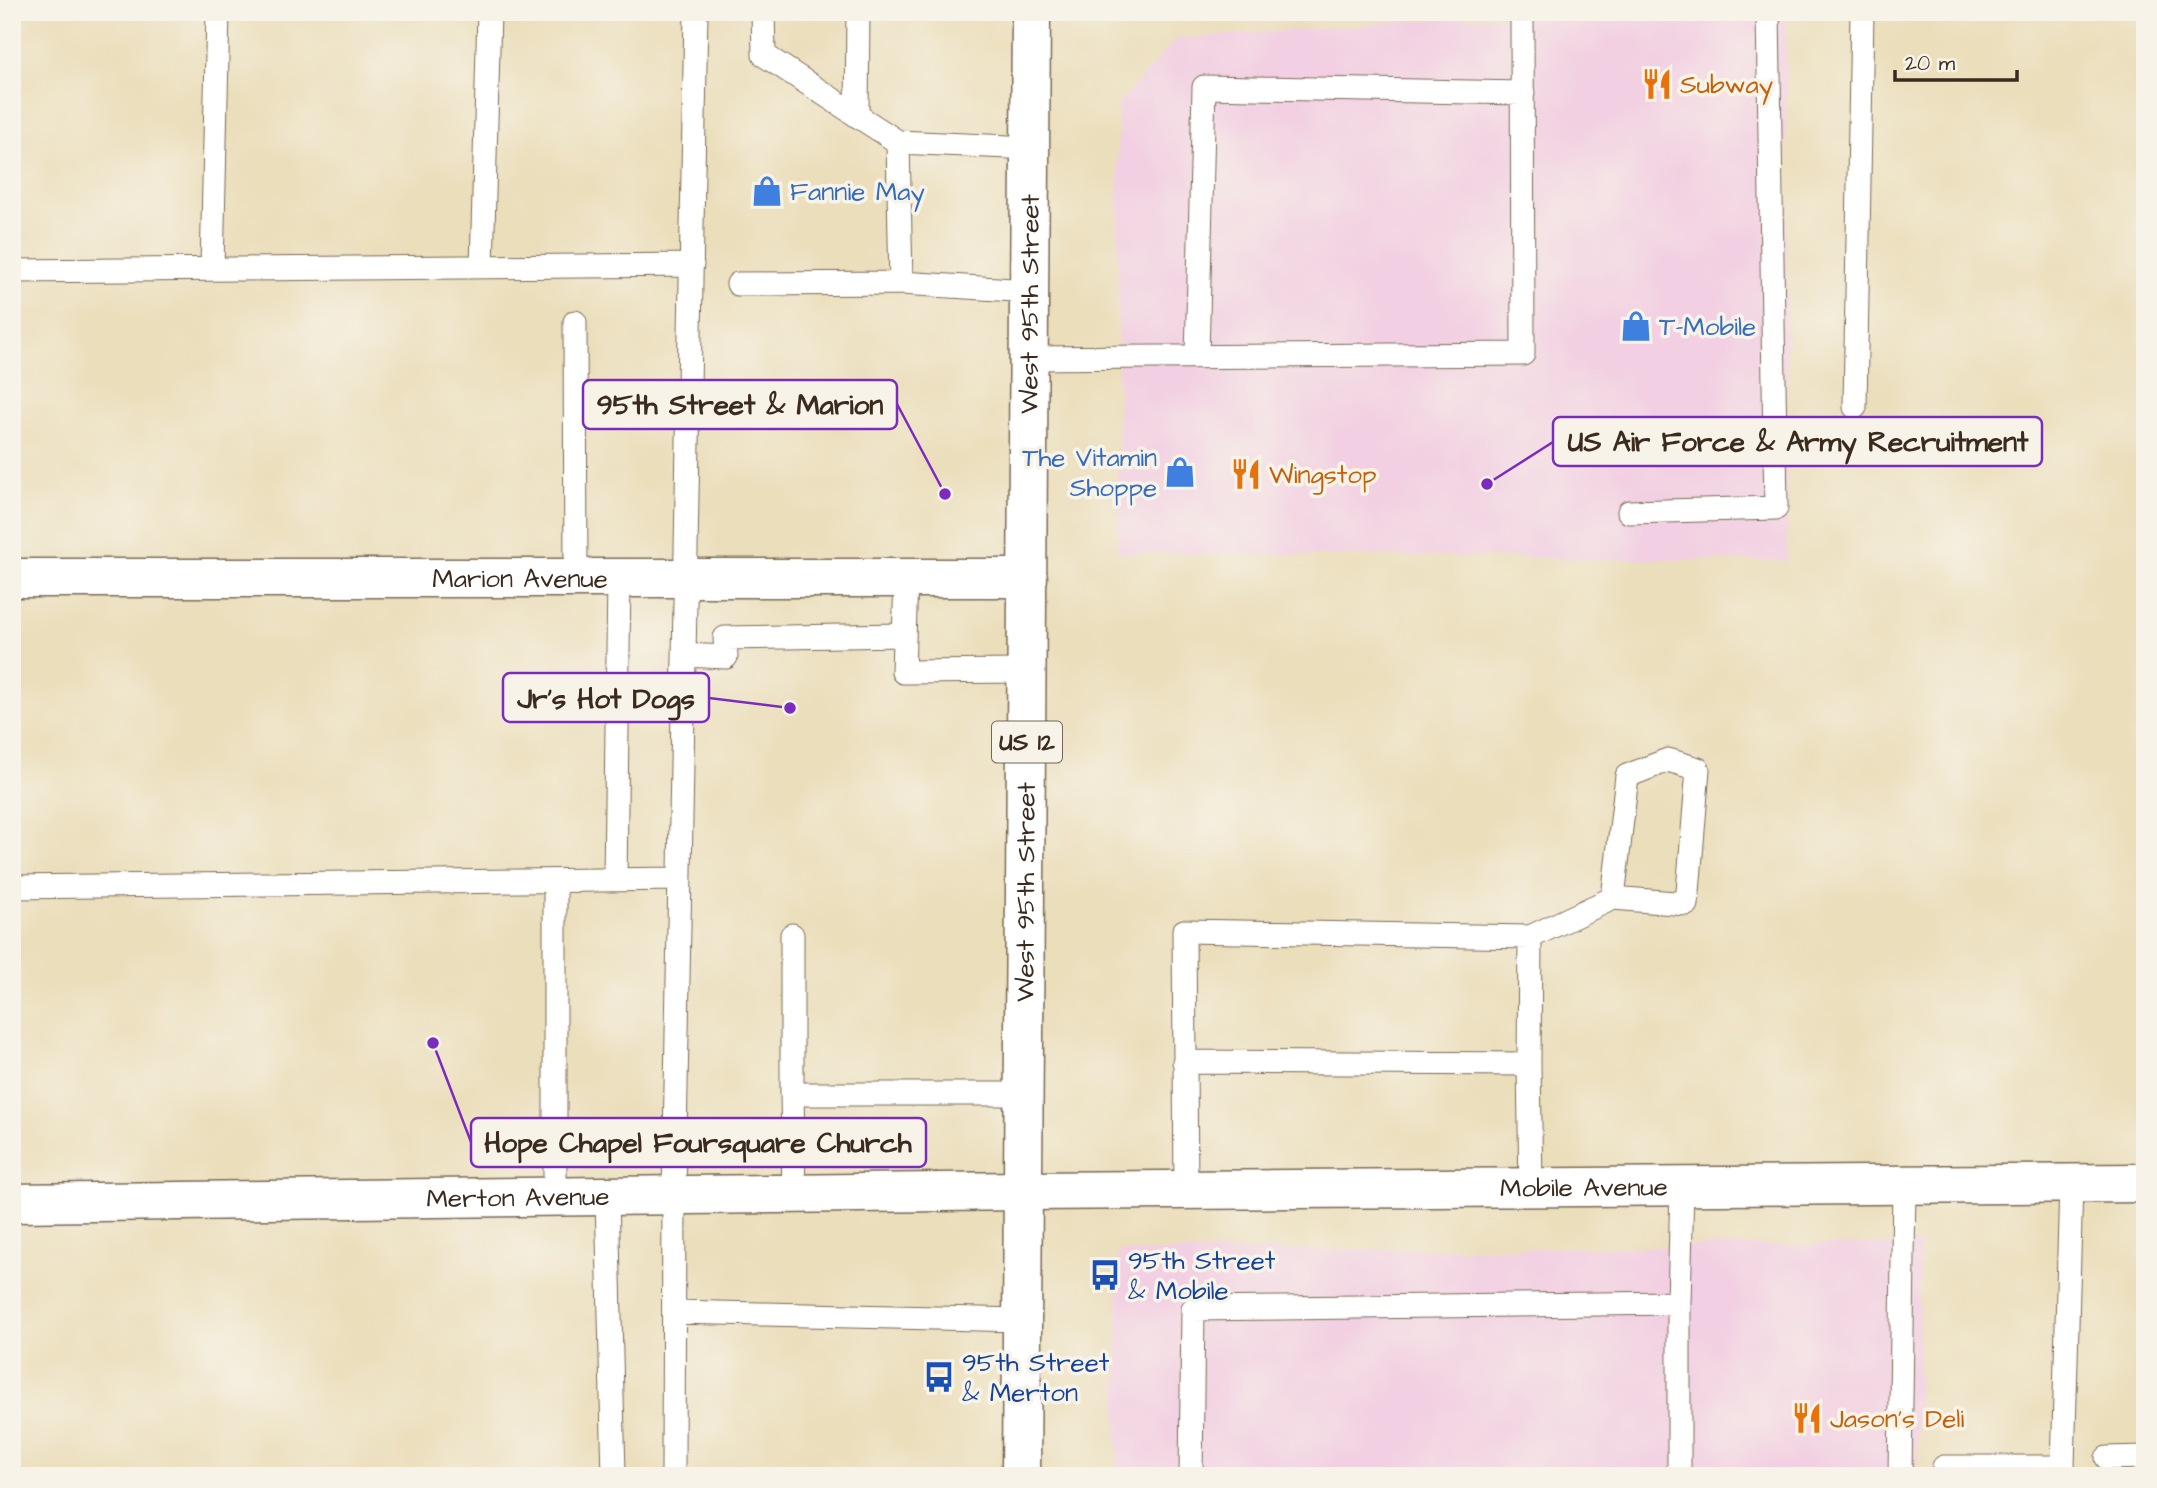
<svg xmlns="http://www.w3.org/2000/svg" width="2157" height="1488" font-family="'Architects Daughter',sans-serif">
	<rect width="100%" height="100%" fill="#f7f3e8"/>
	<filter id="ink" filterUnits="userSpaceOnUse"><feTurbulence type="fractalNoise" baseFrequency=".0143" numOctaves="2"/><feDisplacementMap in="SourceGraphic" scale="14" xChannelSelector="R" yChannelSelector="G"/><feConvolveMatrix kernelMatrix="1 2 1 2 8 2 1 2 1" color-interpolation-filters="sRGB"/></filter>
	<filter id="wash" filterUnits="userSpaceOnUse"><feTurbulence type="fractalNoise" baseFrequency=".00686" numOctaves="4" result="noise"/><feDisplacementMap in="SourceGraphic" scale="28" xChannelSelector="R" yChannelSelector="G"/><feGaussianBlur stdDeviation="1.57" result="paint"/><feColorMatrix in="noise" values="0 0 0 0 0 0 0 0 0 0 0 0 0 0 0 0 0 1.4 0 .05"/><feComposite in="paint" operator="in"/></filter>
	<g filter="url(#wash)">
		<rect width="100%" height="100%" fill="#ebdebb"/>
		<!-- built -->
		<path fill="#f2cfe2" d="M1786 12 1787 561 1118 553V104L1176 39 1455 18Z
			M1920 1244 1917 1476H1117L1118 1252Z"/>
	</g>
	<g filter="url(#ink)">
		<g fill="none" stroke-linecap="round" stroke-linejoin="round">
			<defs>
				<path id="service" d="M763 12 764 55 898 142
					M857 116 858 12
					M482 267 489 12
					M212 269 218 12
					M12 271 692 265
					M738 284 901 283
					M1030 291 901 283 898 142 1031 148
					M575 322 576 578
					M1197 356 1204 87 1523 93
					M1029 358 1523 354 1522 12
					M1855 407 1862 12
					M1629 512 1776 508 1768 12
					M906 578 903 672 1027 671
					M684 655 726 657 725 638 904 635
					M615 880 619 578
					M12 887 680 879
					M792 935V1094H1024
					M1530 937 1613 898 1687 904 1698 769 1668 760 1627 776 1613 898
					M1184 1062 1529 1064
					M792 1094 794 1194
					M1186 1190 1184 931 1530 937 1529 1064 1531 1188
					M607 1196 614 1476
					M555 1197V881
					M674 1312 1022 1320
					M2107 1458 2145 1457
					M1944 1467H2063L2071 1184
					M673 1476 674 1195 696 12
					M1191 1476 1193 1309 1679 1303
					M1679 1476V1303L1682 1186
					M1900 1476 1904 1185"/>
				<g id="minor">
					<path id="s1" d="M12 578H1028"/>
					<path id="s2" d="M12 1203 1023 1191 2145 1183"/>
				</g>
				<g id="primary">
					<path id="s3" d="M1021 1476 1031 12"/>
				</g>
			</defs>
			<!-- service casing -->
			<use href="#service" stroke="#796955" stroke-width="25"/>
			<!-- minor casing -->
			<use href="#minor" stroke="#796955" stroke-width="41"/>
			<!-- primary casing -->
			<use href="#primary" stroke="#796955" stroke-width="41"/>
			<!-- service -->
			<use href="#service" stroke="#fff" stroke-width="23"/>
			<!-- minor -->
			<use href="#minor" stroke="#fff" stroke-width="38"/>
			<!-- primary -->
			<use href="#primary" stroke="#fff" stroke-width="38"/>
		</g>
	</g>
	<!-- icons -->
	<defs>
		<symbol id="restaurant-bare" viewBox="-9 -9 18 18"><path d="M-5-6h1v4h1v-4h1v4h1v-4h1v5L-1.5 .5V6h-2V.5L-5-1ZM5-6V6H3V1.5H1.5Q1.5-4 5-6Z" fill="#e8710a" stroke="#f7f3e8" stroke-width="2.5" paint-order="stroke"/></symbol>
		<symbol id="shop-bare" viewBox="-9 -9 18 18"><path d="M-5-2.5h2.3a2.7 3.5 0 0 1 5.4 0H5L5.5 6h-11ZM-1.5-2.5h3a1.5 2.3 0 0 0-3 0Z" fill="#3f7fe0" stroke="#f7f3e8" stroke-width="2.5" paint-order="stroke"/></symbol>
		<symbol id="bus-bare" viewBox="-9 -9 18 18"><path d="M-5-6H5V4H4V6H2V4H-2V6H-4V4H-5ZM-3.5-4V0h7V-4ZM-3.5 1.2v1.5H-2V1.2ZM2 1.2v1.5H3.5V1.2Z" fill="#1a4fb4" stroke="#f7f3e8" stroke-width="2.5" paint-order="stroke"/></symbol>
	</defs>
	<g fill-rule="evenodd">
		<use href="#restaurant-bare" x="1635" y="62" width="44" height="44"/>
		<use href="#shop-bare" x="745" y="169" width="44" height="44"/>
		<use href="#shop-bare" x="1614" y="304" width="44" height="44"/>
		<use href="#shop-bare" x="1158" y="450" width="44" height="44"/>
		<use href="#restaurant-bare" x="1224" y="452" width="44" height="44"/>
		<use href="#bus-bare" x="1083" y="1253" width="44" height="44"/>
		<use href="#bus-bare" x="917" y="1355" width="44" height="44"/>
		<use href="#restaurant-bare" x="1785" y="1396" width="44" height="44"/>
	</g>
	<g text-anchor="middle" stroke-width="7" stroke-linejoin="round" paint-order="stroke">
		<!-- shield labels -->
		<rect fill="#f7f3e8" stroke="#73665b" stroke-width="2" x="992" y="721.5" width="70" height="41" rx="5"/>
		<g font-size="24" font-weight="bold" fill="#3b2a1e">
			<text x="1027" y="750">US 12</text>
		</g>
		<!-- food labels -->
		<g font-size="26" fill="#c56008" stroke="#f7f3e8" text-anchor="start">
			<text x="1680" y="93">Subway</text>
			<text x="1269" y="483">Wingstop</text>
			<text x="1830" y="1427">Jason's Deli</text>
		</g>
		<!-- shop labels -->
		<g font-size="26" fill="#366cbe" stroke="#f7f3e8" text-anchor="start">
			<text x="790" y="200">Fannie May</text>
			<text x="1659" y="335">T-Mobile</text>
			<text x="1157" y="466" text-anchor="end">The Vitamin<tspan x="1157" dy="30">Shoppe</tspan></text>
		</g>
		<!-- street labels -->
		<g font-size="26" fill="#3b2a1e" stroke="#f7f3e8">
			<text dy="9" stroke="none"><textPath href="#s3" startOffset="1172">West 95th Street</textPath></text>
			<text dy="9" stroke="none"><textPath href="#s1" startOffset="508">Marion Avenue</textPath></text>
			<text dy="9" stroke="none"><textPath href="#s3" startOffset="584">West 95th Street</textPath></text>
			<text dy="9" stroke="none"><textPath href="#s2" startOffset="1572">Mobile Avenue</textPath></text>
			<text dy="9" stroke="none"><textPath href="#s2" startOffset="506">Merton Avenue</textPath></text>
		</g>
		<!-- transit labels -->
		<g font-size="26" fill="#164399" stroke="#f7f3e8" text-anchor="start">
			<text x="1128" y="1269">95th Street<tspan x="1128" dy="30">&amp; Mobile</tspan></text>
			<text x="962" y="1371">95th Street<tspan x="962" dy="30">&amp; Merton</tspan></text>
		</g>
	</g>
	<!-- callouts -->
	<path fill="none" stroke="#7b2cbf" stroke-width="2.5" d="M945 494L897 404M1487 484L1553 442M790 708L709 698M433 1043L471 1142"/>
	<g fill="#7b2cbf" stroke="#f7f3e8" stroke-width="2.5">
		<circle cx="945" cy="494" r="7"/>
		<circle cx="1487" cy="484" r="7"/>
		<circle cx="790" cy="708" r="7"/>
		<circle cx="433" cy="1043" r="7"/>
	</g>
	<g fill="#f7f3e8" stroke="#7b2cbf" stroke-width="2.5">
		<rect x="583" y="380" width="314" height="49" rx="7"/>
		<rect x="1553" y="417" width="489" height="49" rx="7"/>
		<rect x="503" y="673" width="206" height="49" rx="7"/>
		<rect x="471" y="1118" width="455" height="49" rx="7"/>
	</g>
	<g font-size="28" text-anchor="middle" font-weight="bold" fill="#3b2a1e">
		<text x="740" y="414">95th Street &amp; Marion</text>
		<text x="1798" y="451">US Air Force &amp; Army Recruitment</text>
		<text x="606" y="708">Jr's Hot Dogs</text>
		<text x="698" y="1152">Hope Chapel Foursquare Church</text>
	</g>
	<!-- margin -->
	<rect width="2157" height="1488" fill="none" stroke="#f7f3e8" stroke-width="42"/>
	<!-- scale -->
	<path d="M1895 70v10h122v-10" fill="none" stroke="#3b2a1e" stroke-width="3.5"/>
	<text x="1905" y="70" font-size="21" fill="#3b2a1e" stroke="#f7f3e8" stroke-width="5" paint-order="stroke">20 m</text>
</svg>
